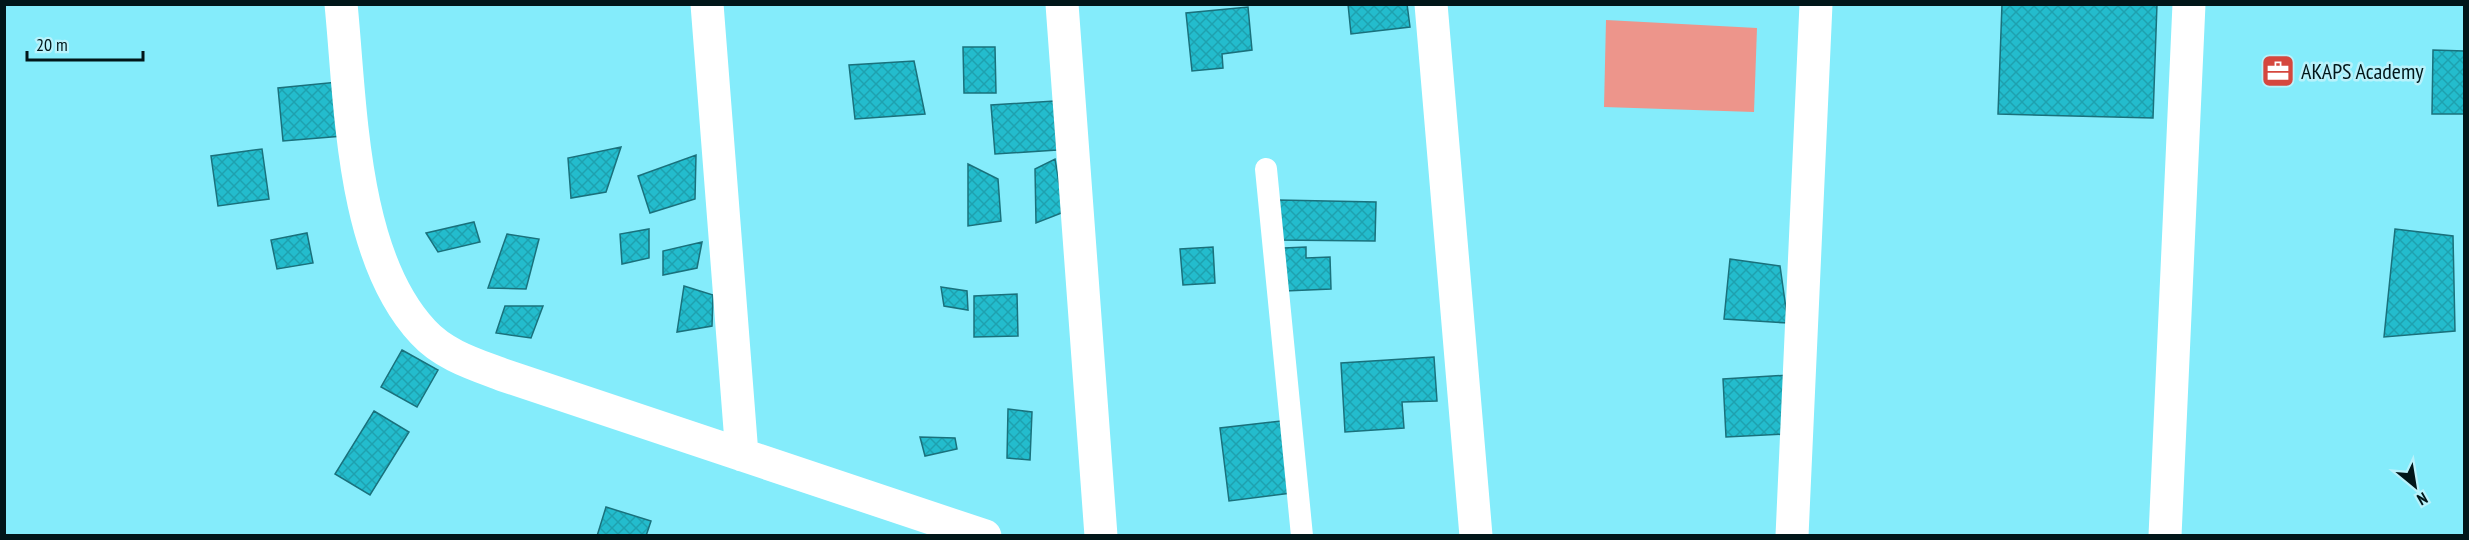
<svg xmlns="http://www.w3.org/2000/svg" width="2469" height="540" font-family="'PT Sans Narrow',sans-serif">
	<defs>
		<pattern id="building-cross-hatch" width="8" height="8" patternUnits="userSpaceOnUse" patternTransform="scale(1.5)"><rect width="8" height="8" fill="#23bccd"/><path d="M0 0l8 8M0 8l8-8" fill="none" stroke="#1ea1af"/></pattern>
	</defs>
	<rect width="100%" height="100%" fill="#84ecfb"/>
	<!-- pitch -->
	<path fill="#ed958b" d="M1606 20 1757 28 1754 112 1604 107Z"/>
	<!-- building -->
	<path fill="url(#building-cross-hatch)" stroke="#1a717c" stroke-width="1.5" d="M1348 4H1407L1410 27 1351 34Z
		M2002 4H2157L2153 118 1998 114Z
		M1248 7 1252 50 1222 54 1223 68 1192 71 1186 13Z
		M963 47H995L996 93H964Z
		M2433 50 2464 51V114H2432Z
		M914 61 925 114 855 119 849 65Z
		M338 82 343 136 283 141 278 88Z
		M1054 101 1057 150 995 154 991 105Z
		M621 147 606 192 571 198 568 158Z
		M262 149 269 199 218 206 211 156Z
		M696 155 695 199 650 213 638 176Z
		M1055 159 1064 212 1036 223 1035 169Z
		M968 164 998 179 1001 221 968 226Z
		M1278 200 1376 202 1375 241 1277 240Z
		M474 222 480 242 438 252 426 233Z
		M649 229V258L622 264 620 234Z
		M2395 229 2453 236 2455 331 2384 337Z
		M307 233 313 263 277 269 271 240Z
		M507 234 539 239 526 289 488 288Z
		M702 242 697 268 663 275V251Z
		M1213 247 1215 283 1183 285 1180 249Z
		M1306 247V258L1330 257 1331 289 1285 291 1284 248Z
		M1730 259 1780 266 1788 323 1724 319Z
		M684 286 713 295 712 326 677 332Z
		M941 287 967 291 968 310 944 306Z
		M1017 294 1018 336 974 337V296Z
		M505 306H543L531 338 496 333Z
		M402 350 438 370 417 407 381 387Z
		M1434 357 1437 401 1402 402 1404 428 1345 432 1341 363Z
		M1789 375 1786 434 1726 437 1723 379Z
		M1008 409 1032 412 1030 460 1007 458Z
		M374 411 409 432 370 495 335 474Z
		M1290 420 1299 492 1229 501 1220 428Z
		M920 437 955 438 957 449 925 456Z
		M606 507 651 521 646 536H597Z"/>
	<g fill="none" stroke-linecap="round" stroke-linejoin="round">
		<!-- service -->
		<path stroke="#fff" stroke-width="22" d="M1266 169 1302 536"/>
		<!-- minor -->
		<path stroke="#fff" stroke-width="33" d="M341 4C351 104 351 255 423 332 444 355 474 364 503 375L985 536
			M707 4 742 455
			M1062 4 1101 536
			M1431 4 1476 536
			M1792 536 1816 4
			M2165 536 2189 4"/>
	</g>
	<!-- icons -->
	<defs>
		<symbol id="office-square" viewBox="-11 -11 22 22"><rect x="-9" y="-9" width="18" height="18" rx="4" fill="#d5473e" stroke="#b8f2fb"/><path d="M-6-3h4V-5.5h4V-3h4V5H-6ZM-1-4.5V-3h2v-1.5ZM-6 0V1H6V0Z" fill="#fff"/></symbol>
	</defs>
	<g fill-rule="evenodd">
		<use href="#office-square" x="2259" y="52" width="38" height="38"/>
	</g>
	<g text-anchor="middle" stroke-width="5" stroke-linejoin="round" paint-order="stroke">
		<!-- poi labels -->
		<g font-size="22" fill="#011619" stroke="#b8f2fb" text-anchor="start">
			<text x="2301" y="79">AKAPS Academy</text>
		</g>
	</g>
	<!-- border -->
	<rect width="2469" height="540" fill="none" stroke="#011619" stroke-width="12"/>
	<!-- north arrow -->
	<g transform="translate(2415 486) rotate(150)" stroke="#b8f2fb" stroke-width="4.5" paint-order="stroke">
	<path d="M0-4.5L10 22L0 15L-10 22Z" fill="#011619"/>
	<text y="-9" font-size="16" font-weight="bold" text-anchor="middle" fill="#011619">N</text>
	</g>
	<!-- scale -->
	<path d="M27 51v9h116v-9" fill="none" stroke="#011619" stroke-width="3"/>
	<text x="36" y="51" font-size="18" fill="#011619" stroke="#b8f2fb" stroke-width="4.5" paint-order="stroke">20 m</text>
</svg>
